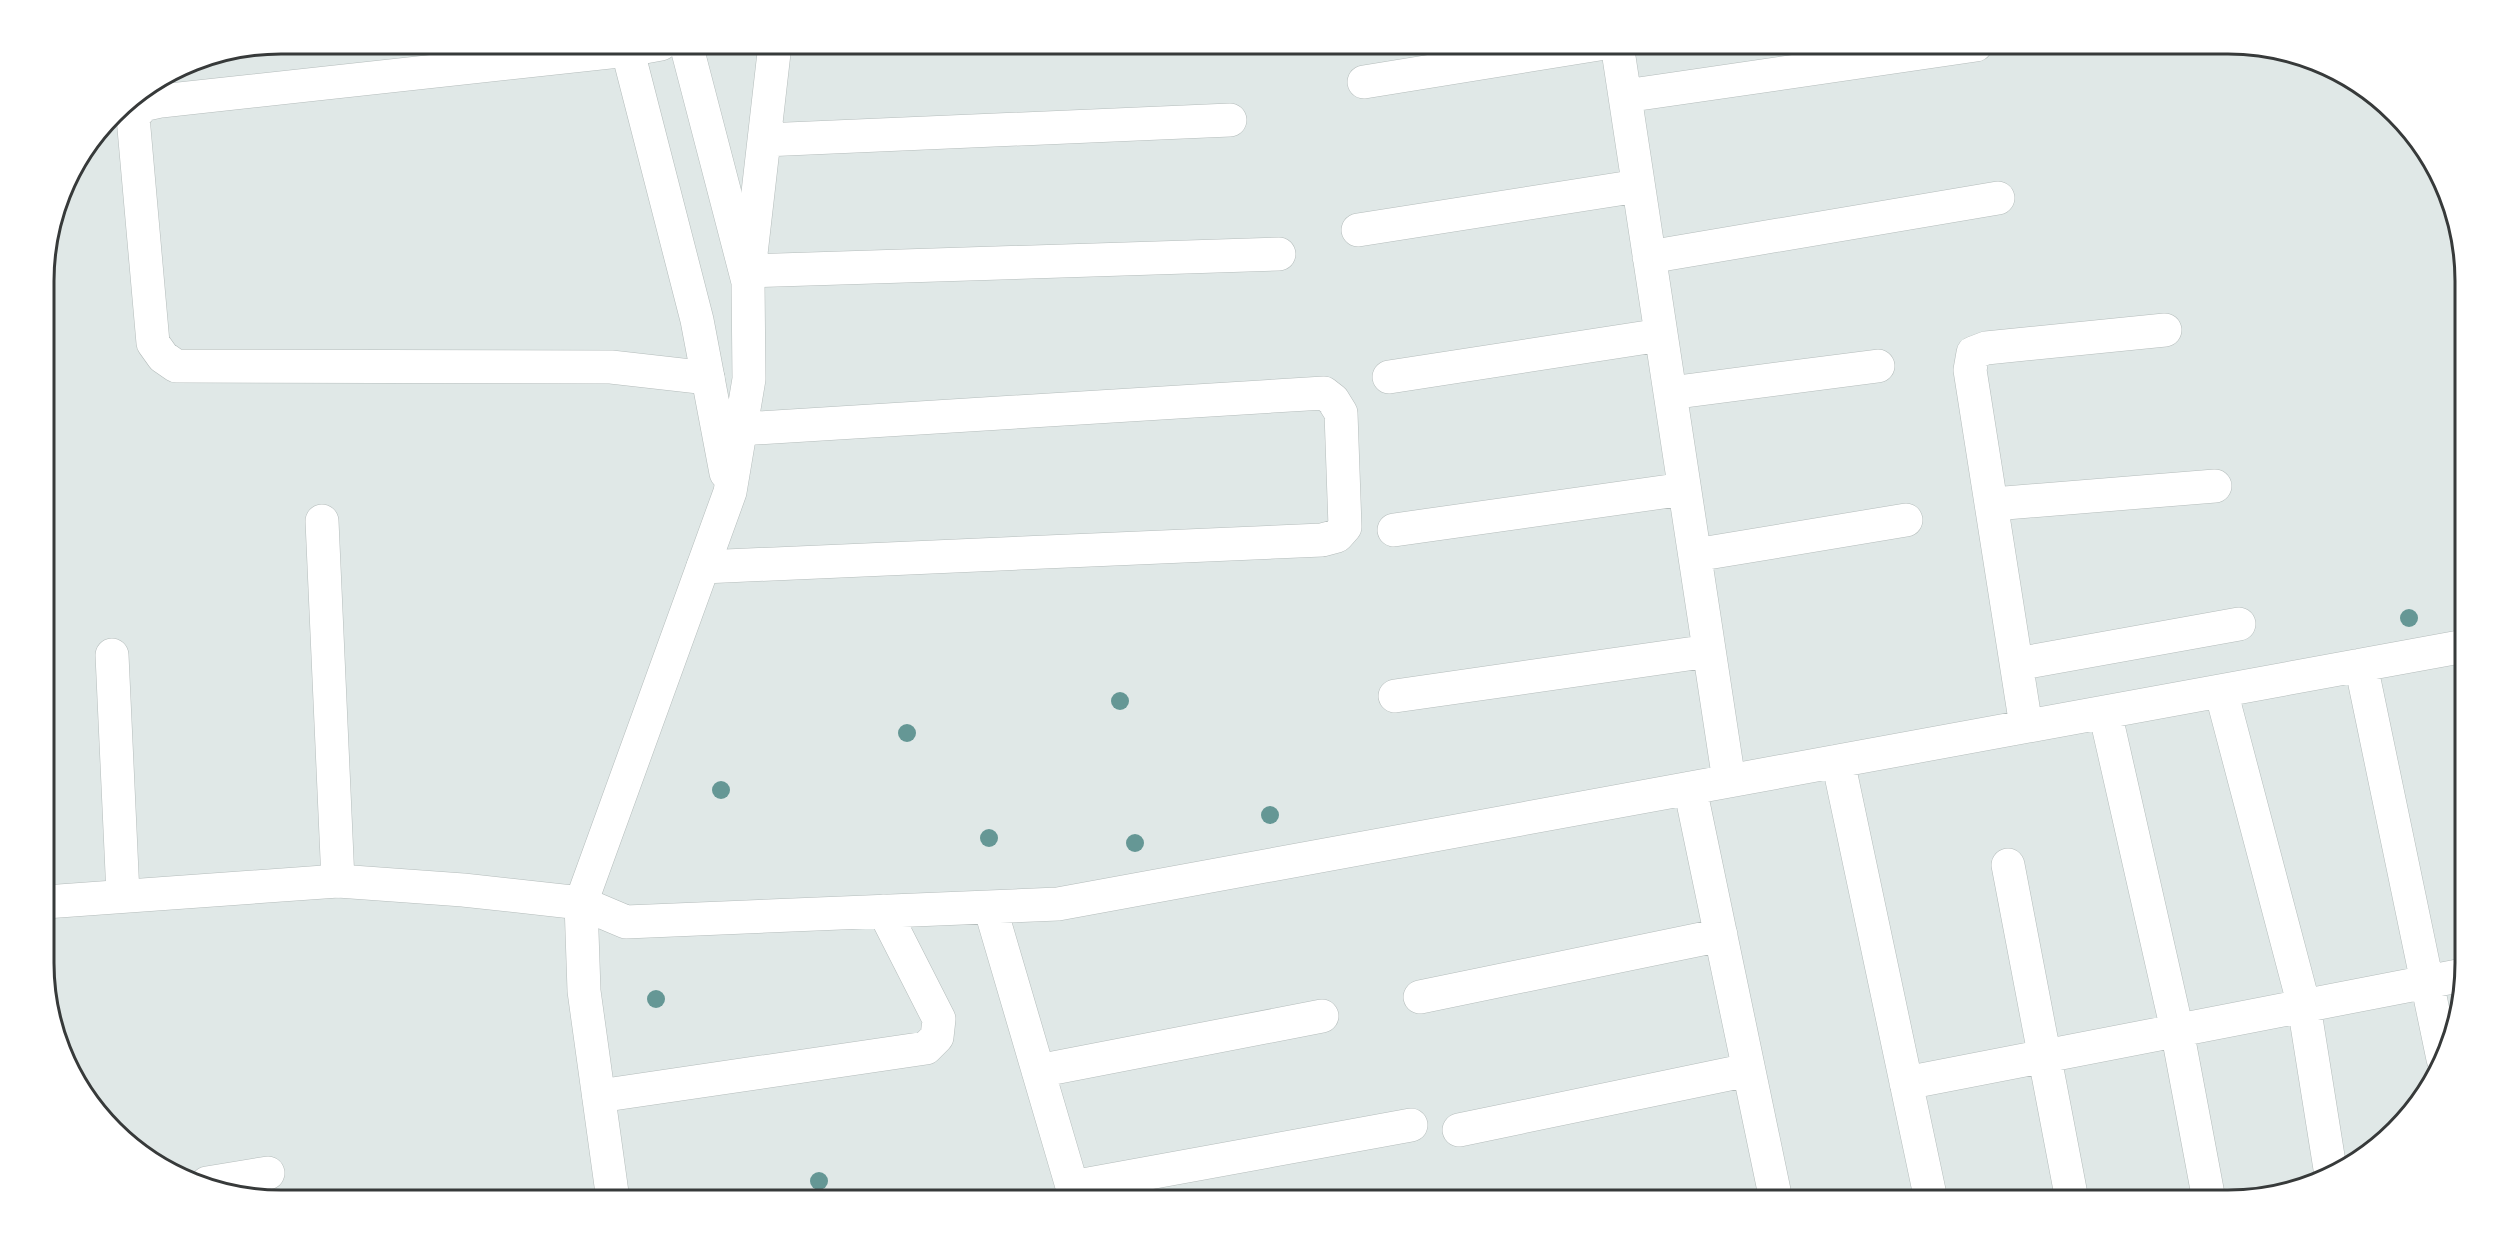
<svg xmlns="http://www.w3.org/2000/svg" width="2509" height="1244" font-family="'IBM Plex Serif',serif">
	<rect width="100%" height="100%" fill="#e0e8e7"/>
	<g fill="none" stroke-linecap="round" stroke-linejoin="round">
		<defs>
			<path id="street" d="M661 44 628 50 161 101 143 105 133 117 153 343 163 357 176 366 611 367 708 378
				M1617 44 1729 781
				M1364 82 1599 44
				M1625 96 1976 45
				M764 140 1230 120
				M1358 230 1638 186
				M1649 257 1998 198
				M749 271 1279 254
				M748 280 775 44
				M1389 377 1661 335
				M1670 393 1878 366
				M1993 504 2215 486
				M322 521 338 881
				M1394 530 1684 489
				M1695 555 1906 520
				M703 567 1322 540 1337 536 1345 527 1341 413 1333 400 1324 393 741 429
				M112 655 123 895
				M2017 664 2239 624
				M2361 665 2443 1059
				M2221 691 2304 1006 2331 1175
				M1395 696 1709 651
				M2105 712 2177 1030 2209 1200
				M2026 726 1970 370 1973 353 1986 348 2165 330
				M1838 761 1931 1200
				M1690 788 1776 1200
				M2008 865 2072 1200
				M581 903 626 922 1058 904 2465 646
				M990 907 1076 1200
				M1420 997 1721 935
				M1038 1071 1322 1016
				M1906 1083 2463 975
				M599 1096 926 1048 937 1037 939 1019 884 911
				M1459 1130 1748 1070
				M207 1183 268 1173
				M1072 1187 1411 1125"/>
			<path id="secondary" d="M626 44 697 320 726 473
				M45 902 338 881 463 890 581 903
				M613 1200 584 991 581 903 730 492 749 379 748 282 686 44"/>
		</defs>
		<!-- street casing -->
		<use href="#street" stroke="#b4bcbb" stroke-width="34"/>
		<!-- secondary casing -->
		<use href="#secondary" stroke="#b4bcbb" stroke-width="34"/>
		<!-- street -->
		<use href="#street" stroke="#fff" stroke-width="33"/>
		<!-- secondary -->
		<use href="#secondary" stroke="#fff" stroke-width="33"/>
	</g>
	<!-- trees -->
	<g fill="#659795">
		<circle cx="2409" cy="618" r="9"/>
		<circle cx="1120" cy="701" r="9"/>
		<circle cx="907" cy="733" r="9"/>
		<circle cx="721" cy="790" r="9"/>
		<circle cx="1270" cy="815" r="9"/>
		<circle cx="989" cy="838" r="9"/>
		<circle cx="1135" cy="843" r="9"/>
		<circle cx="656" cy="999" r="9"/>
		<circle cx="819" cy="1181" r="9"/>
	</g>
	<!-- crop -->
	<path d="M0 0H2509V1244H0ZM281 54H2228A227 227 0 0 1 2455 281V963A227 227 0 0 1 2228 1190H281A227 227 0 0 1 54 963V281A227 227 0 0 1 281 54Z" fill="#fff" fill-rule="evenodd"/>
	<path fill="none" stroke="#373a3a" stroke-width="3" d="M281 54H2228A227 227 0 0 1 2455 281V963A227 227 0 0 1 2228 1190H281A227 227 0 0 1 54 963V281A227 227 0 0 1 281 54Z"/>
</svg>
